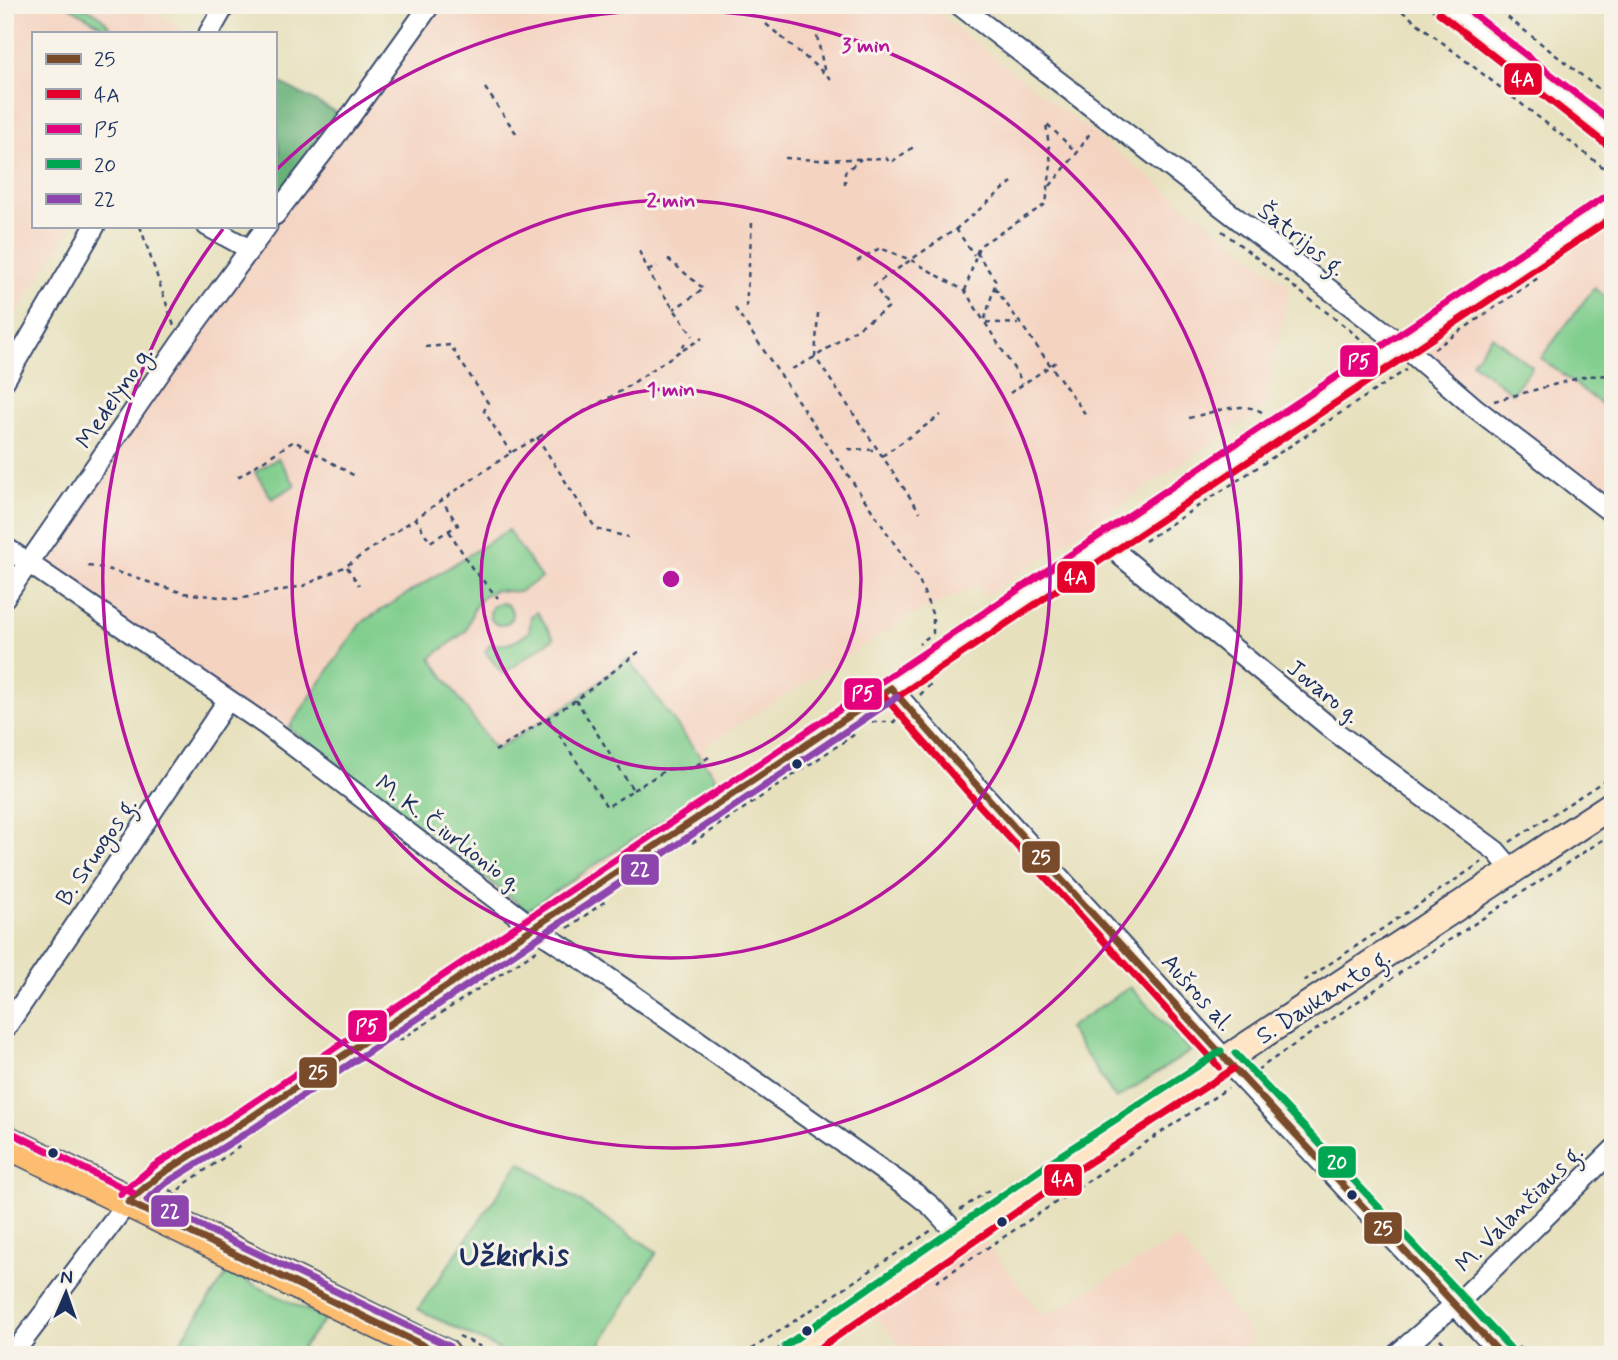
<svg xmlns="http://www.w3.org/2000/svg" width="1618" height="1360" font-family="Mynerve,sans-serif">
	<rect width="100%" height="100%" fill="#f7f3e8"/>
	<filter id="ink" filterUnits="userSpaceOnUse"><feTurbulence type="fractalNoise" baseFrequency=".0143" numOctaves="2"/><feDisplacementMap in="SourceGraphic" scale="14" xChannelSelector="R" yChannelSelector="G"/><feConvolveMatrix kernelMatrix="1 2 1 2 8 2 1 2 1" color-interpolation-filters="sRGB"/></filter>
	<filter id="wash" filterUnits="userSpaceOnUse"><feTurbulence type="fractalNoise" baseFrequency=".00686" numOctaves="4" result="noise"/><feDisplacementMap in="SourceGraphic" scale="28" xChannelSelector="R" yChannelSelector="G"/><feGaussianBlur stdDeviation="1.57" result="paint"/><feColorMatrix in="noise" values="0 0 0 0 0 0 0 0 0 0 0 0 0 0 0 0 0 1.4 0 .05"/><feComposite in="paint" operator="in"/></filter>
	<g filter="url(#wash)">
		<rect width="100%" height="100%" fill="#e6e0bc"/>
		<!-- built -->
		<path fill="#f4d3c1" d="M5 5H141L189 33H33V226H72L5 333Z
			M430 5H927L1290 286 1264 408 986 596 978 584 963 593 912 615 703 747 729 795 534 928 31 563Z
			M1613 218V503L1432 363 1427 345Z
			M974 1228 1044 1317 1178 1238 1254 1337 1236 1355H908L865 1305Z"/>
		<!-- green -->
		<path fill="#80ce8d" stroke="#4e7e76" stroke-width="2" d="M66 5C87 5 103 14 113 33H105L102 26Z
			M1594 288 1613 302V413L1541 358Z
			M1492 336 1532 367 1512 393 1472 362Z
			M278 458 295 485 272 499 255 472Z
			M508 530 541 578 519 592 495 590 483 596 474 608 466 631 431 658 495 750 576 700 628 659 715 777 714 786 527 910 289 728 361 623Z
			M490 614a11 11 0 1 1 22 0a11 11 0 1 1-22 0Z
			M537 612 554 638 503 674 485 652 490 644C507 646 515 643 529 632L531 616Z
			M1130 987 1191 1051 1116 1099 1068 1028Z
			M520 1162 657 1252 594 1355H510L418 1309Z
			M228 1272 325 1319 296 1355H171Z"/>
		<!-- forest -->
		<path fill="#68b178" stroke="#42706b" stroke-width="2" d="M275 80 341 115 275 199V153H280L275 132Z"/>
	</g>
	<g filter="url(#ink)">
		<g fill="none" stroke-linecap="round" stroke-linejoin="round">
			<defs>
				<path id="minor" d="M959 5 1403 346 1474 407 1613 514
					M209 33 225 5
					M275 215 350 117 430 5
					M207 226 249 249
					M5 380 95 226
					M1110 542 1121 556 1333 730 1496 851 1513 871
					M5 547 267 726 534 928 586 962 916 1194 931 1206 960 1237
					M5 597 180 344 267 226
					M891 688 979 789 1243 1079 1502 1355
					M5 1029 228 700
					M12 1355 128 1202 160 1175 250 1118 729 795 1110 542 1613 204
					M1396 1355 1467 1294 1613 1150"/>
				<path id="tertiary" d="M1445 5 1613 137"/>
				<path id="secondary" d="M791 1355 1061 1168 1613 804"/>
				<path id="trunk" d="M5 1141 444 1355"/>
			</defs>
			<!-- minor casing -->
			<use href="#minor" stroke="#394a6c" stroke-width="23"/>
			<!-- tertiary casing -->
			<use href="#tertiary" stroke="#394a6c" stroke-width="28"/>
			<!-- secondary casing -->
			<use href="#secondary" stroke="#394a6c" stroke-width="30"/>
			<!-- trunk casing -->
			<use href="#trunk" stroke="#394a6c" stroke-width="35"/>
			<!-- path -->
			<path stroke="#394a6c" stroke-width="2.5" stroke-dasharray="5 5" stroke-linecap="butt" d="M1394 5 1613 175
				M1492 5 1613 100
				M766 24 831 79
				M817 36 825 74
				M485 88 518 136
				M785 158 818 160 886 158 890 163 915 146
				M845 185V172L861 159
				M1050 186 1077 153 1092 130
				M140 226 174 326
				M956 229 974 255
				M1222 231 1356 335 1370 348
				M639 251 652 278 693 336
				M976 252 996 281 984 322 1018 324
				M668 259 704 289 674 309
				M857 261 880 248 911 260 965 291 1023 383
				M5 271 10 274
				M648 271 657 266
				M995 288 1086 415
				M965 291 979 246 1046 204 1051 164 1046 123 1077 153
				M746 307 752 223
				M735 308 919 580 933 616V633L919 644
				M818 313 815 357 920 512
				M425 347 450 345 488 403 484 411 511 453
				M1434 349 1538 278
				M683 350 702 338
				M792 369 815 357 889 307 874 285 956 229 1012 182
				M1010 393 1059 360
				M1494 401 1586 376 1613 375
				M1189 418C1212 413 1246 398 1266 415
				M537 437 596 529 628 537
				M848 449 876 450
				M882 456 941 415
				M238 477 294 441 355 476
				M415 517 430 542 458 525 441 499
				M449 531 472 568 498 598
				M1145 541 1406 370
				M88 566 104 568 183 593 238 599 303 586 346 566 512 452 621 391 680 351 687 340
				M347 567 359 585
				M920 695 933 682
				M548 718 607 807 633 790 576 700
				M872 722H894L896 719
				M495 751 576 700 641 650
				M633 790 668 769 692 768 709 757
				M1510 842 1613 775
				M692 843 855 734
				M568 928 608 899
				M1304 981 1482 862
				M399 1041 537 950
				M1257 1070 1413 964 1613 833
				M169 1190 175 1192 187 1202
				M172 1197 185 1184 242 1145
				M960 1210 992 1188
				M936 1282 1228 1088
				M459 1336 497 1355
				M1440 1339 1445 1344V1355
				M1518 1347 1526 1355
				M743 1355 932 1230"/>
			<!-- minor -->
			<use href="#minor" stroke="#fff" stroke-width="19"/>
			<!-- tertiary -->
			<use href="#tertiary" stroke="#fff" stroke-width="24"/>
			<!-- secondary -->
			<use href="#secondary" stroke="#fee5c5" stroke-width="26"/>
			<!-- trunk -->
			<use href="#trunk" stroke="#fcbd6f" stroke-width="32"/>
			<defs>
				<path id="bus-1" d="M891 688C1089 915 1296 1135 1502 1355
					M128 1202 160 1175 250 1118 891 688
					M128 1202 443 1355"/>
				<path id="bus-2" d="M1439 13 1607 145
					M883 695 971 796 1219 1067
					M897 697 1613 217
					M810 1355 1067 1177 1233 1069"/>
				<path id="bus-3" d="M1462 5 1613 123
					M10 1132 133 1193
					M121 1194 154 1166 244 1109 1607 195"/>
				<path id="bus-4" d="M1235 1053 1510 1348
					M785 1346 1055 1159 1221 1051"/>
				<path id="bus-5" d="M449 1346 147 1200 166 1183 256 1127 897 697"/>
			</defs>
			<!-- bus-1 casing -->
			<use href="#bus-1" stroke="#f7f3e8" stroke-width="12"/>
			<!-- bus-2 casing -->
			<use href="#bus-2" stroke="#f7f3e8" stroke-width="12"/>
			<!-- bus-3 casing -->
			<use href="#bus-3" stroke="#f7f3e8" stroke-width="12"/>
			<!-- bus-4 casing -->
			<use href="#bus-4" stroke="#f7f3e8" stroke-width="12"/>
			<!-- bus-5 casing -->
			<use href="#bus-5" stroke="#f7f3e8" stroke-width="12"/>
			<!-- bus-1 -->
			<use href="#bus-1" stroke="#7a4b2a" stroke-width="7"/>
			<!-- bus-2 -->
			<use href="#bus-2" stroke="#e4002b" stroke-width="7"/>
			<!-- bus-3 -->
			<use href="#bus-3" stroke="#e5007d" stroke-width="7"/>
			<!-- bus-4 -->
			<use href="#bus-4" stroke="#00a651" stroke-width="7"/>
			<!-- bus-5 -->
			<use href="#bus-5" stroke="#8e44ad" stroke-width="7"/>
		</g>
	</g>
	<!-- distance rings -->
	<g fill="none" stroke="#b5179e" stroke-width="3.5">
		<circle cx="671" cy="579" r="190"/>
		<circle cx="671" cy="579" r="379"/>
		<path d="M276 170A569 569 0 1 1 223 229"/>
	</g>
	<!-- markers -->
	<g fill="#1b2f5e" stroke="#f7f3e8" stroke-width="2.5">
		<circle cx="797" cy="764" r="6"/>
		<circle cx="53" cy="1153" r="6"/>
		<circle cx="1352" cy="1195" r="6"/>
		<circle cx="1002" cy="1222" r="6"/>
		<circle cx="807" cy="1331" r="6"/>
	</g>
	<g text-anchor="middle" stroke-width="6" stroke-linejoin="round" paint-order="stroke">
		<!-- street labels -->
		<g font-size="24" fill="#1b2f5e" stroke="#f7f3e8">
			<text transform="translate(1302 239) rotate(38)" y="8">Šatrijos g.</text>
			<text transform="translate(114 397) rotate(-56)" y="8">Medelyno g.</text>
			<text transform="translate(1324 691) rotate(39)" y="8">Jovaro g.</text>
			<text transform="translate(449 833) rotate(37)" y="8">M. K. Čiurlionio g.</text>
			<text transform="translate(96 851) rotate(-56)" y="8">B. Sruogos g.</text>
			<text transform="translate(1198 992) rotate(48)" y="8">Aušros al.</text>
			<text transform="translate(1323 996) rotate(-33)" y="8">S. Daukanto g.</text>
			<text transform="translate(1519 1208) rotate(-45)" y="8">M. Valančiaus g.</text>
		</g>
		<!-- district labels -->
		<g font-size="32" font-weight="bold" fill="#1b2f5e" stroke="#f7f3e8">
			<text x="514" y="1265">Užkirkis</text>
		</g>
	</g>
	<circle cx="671" cy="579" r="10" fill="#b5179e" stroke="#f7f3e8" stroke-width="3.5"/>
	<g font-size="21" text-anchor="middle" font-weight="bold" fill="#b5179e" stroke="#f7f3e8" stroke-width="6" stroke-linejoin="round" paint-order="stroke">
		<text x="866" y="52">3 min</text>
		<text x="671" y="207">2 min</text>
		<text x="671" y="396">1 min</text>
	</g>
	<g stroke="#f7f3e8" stroke-width="2.5">
		<rect x="1503" y="62" width="40" height="34" rx="7" fill="#e4002b"/>
		<rect x="1339" y="344" width="40" height="34" rx="7" fill="#e5007d"/>
		<rect x="1056" y="560" width="40" height="34" rx="7" fill="#e4002b"/>
		<rect x="843" y="677" width="40" height="34" rx="7" fill="#e5007d"/>
		<rect x="1021" y="840" width="40" height="34" rx="7" fill="#7a4b2a"/>
		<rect x="620" y="853" width="40" height="33" rx="7" fill="#8e44ad"/>
		<rect x="347" y="1009" width="41" height="34" rx="7" fill="#e5007d"/>
		<rect x="298" y="1056" width="40" height="33" rx="7" fill="#7a4b2a"/>
		<rect x="1317" y="1145" width="40" height="34" rx="7" fill="#00a651"/>
		<rect x="1043" y="1163" width="40" height="34" rx="7" fill="#e4002b"/>
		<rect x="150" y="1194" width="40" height="34" rx="7" fill="#8e44ad"/>
		<rect x="1363" y="1211" width="40" height="34" rx="7" fill="#7a4b2a"/>
	</g>
	<g font-size="19" text-anchor="middle" font-weight="bold" fill="#fff">
		<text x="1523" y="86">4A</text>
		<text x="1359" y="368">P5</text>
		<text x="1076" y="584">4A</text>
		<text x="863" y="700">P5</text>
		<text x="1041" y="864">25</text>
		<text x="640" y="876">22</text>
		<text x="367" y="1033">P5</text>
		<text x="318" y="1079">25</text>
		<text x="1337" y="1169">20</text>
		<text x="1063" y="1186">4A</text>
		<text x="170" y="1218">22</text>
		<text x="1383" y="1235">25</text>
	</g>
	<!-- margin -->
	<rect width="1618" height="1360" fill="none" stroke="#f7f3e8" stroke-width="28"/>
	<!-- legend -->
	<rect x="32" y="32" width="245" height="196" fill="#f7f3e8" stroke="#9fa5b1" stroke-width="2"/>
	<rect x="46" y="54" width="35" height="10" fill="#7a4b2a" stroke="#9fa5b1" stroke-width="2"/>
	<text x="94" y="66" font-size="21" fill="#1b2f5e">25</text>
	<rect x="46" y="89" width="35" height="10" fill="#e4002b" stroke="#9fa5b1" stroke-width="2"/>
	<text x="94" y="102" font-size="21" fill="#1b2f5e">4A</text>
	<rect x="46" y="124" width="35" height="10" fill="#e5007d" stroke="#9fa5b1" stroke-width="2"/>
	<text x="94" y="136" font-size="21" fill="#1b2f5e">P5</text>
	<rect x="46" y="159" width="35" height="10" fill="#00a651" stroke="#9fa5b1" stroke-width="2"/>
	<text x="94" y="172" font-size="21" fill="#1b2f5e">20</text>
	<rect x="46" y="194" width="35" height="10" fill="#8e44ad" stroke="#9fa5b1" stroke-width="2"/>
	<text x="94" y="206" font-size="21" fill="#1b2f5e">22</text>
	<!-- north arrow -->
	<g transform="translate(66 1293) rotate(2)" stroke="#f7f3e8" stroke-width="5" paint-order="stroke">
	<path d="M0-5L12 26L0 18L-12 26Z" fill="#1b2f5e"/>
	<text y="-10" font-size="19" font-weight="bold" text-anchor="middle" fill="#1b2f5e">N</text>
	</g>
</svg>
